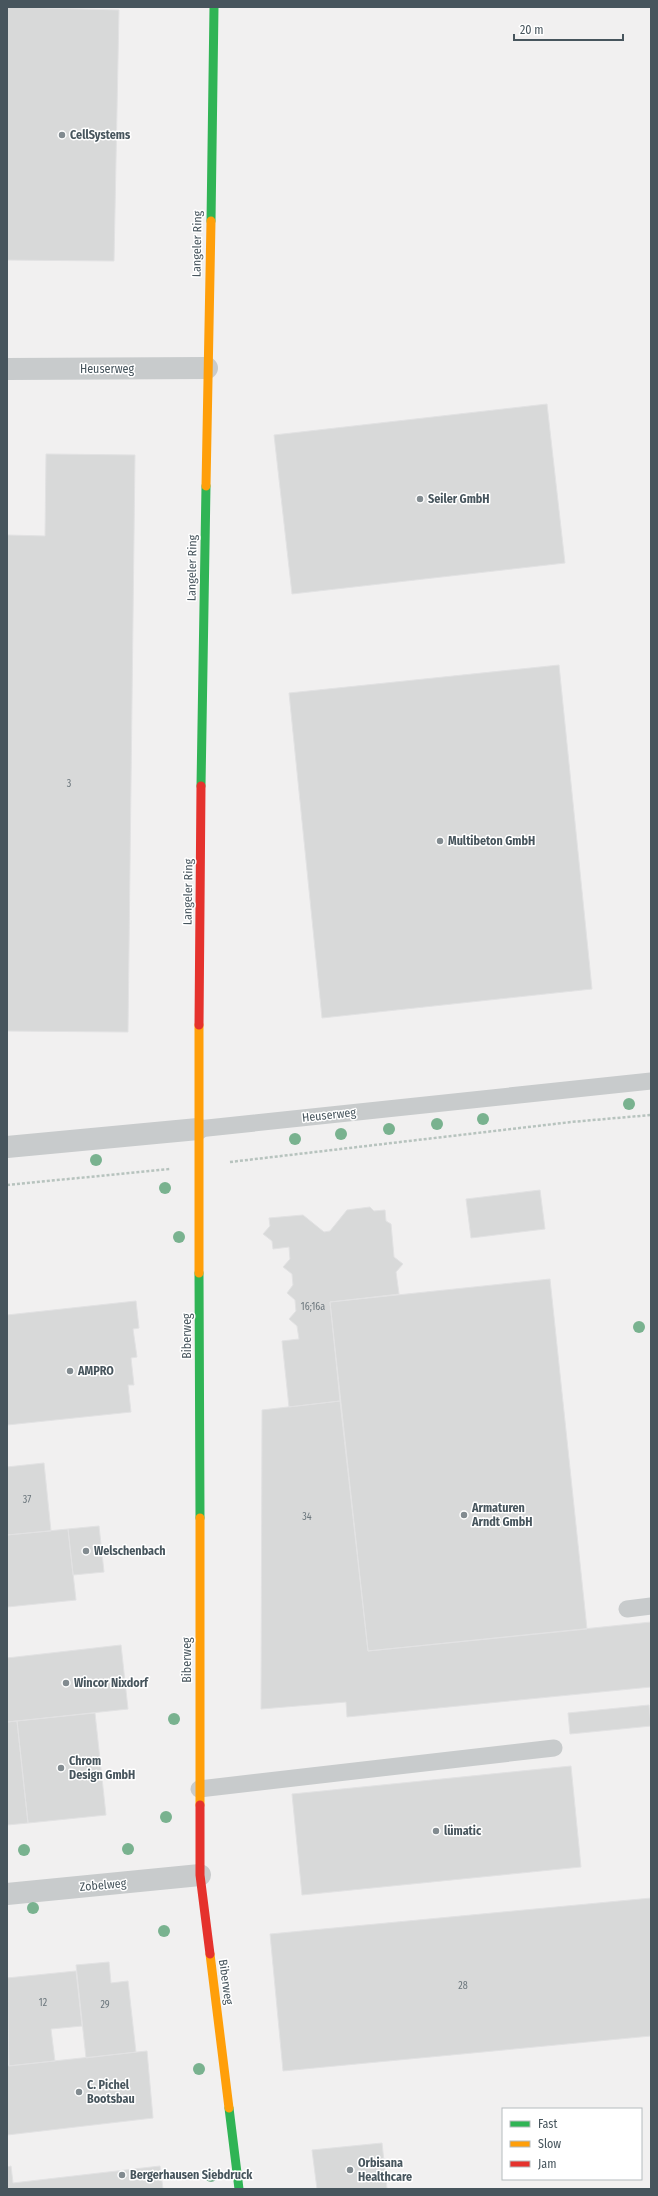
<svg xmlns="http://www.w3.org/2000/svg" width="658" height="2196" font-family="'Fira Sans Condensed',sans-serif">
	<rect width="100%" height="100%" fill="#f1f0f0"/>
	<!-- building -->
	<path fill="#d8d9d9" stroke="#e2e2e3" d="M7 7 119 10 114 261 7 260Z
		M547 404 565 563 292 594 274 435Z
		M46 454 135 455 128 1032 7 1031V535L45 536Z
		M559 665 592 989 322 1018 289 693Z
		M540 1190 545 1229 471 1238 466 1199Z
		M370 1207 374 1211 385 1210 386 1221 391 1224 394 1257 403 1264 396 1272 399 1294 330 1302 340 1401 289 1407 282 1341 299 1339 297 1326 289 1319 296 1311 295 1300 287 1293 293 1285 292 1274 283 1267 290 1259 289 1247 273 1249 272 1241 263 1234 270 1226 269 1218 303 1215 324 1232 330 1231 347 1210Z
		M550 1279 587 1629 368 1651 330 1302Z
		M136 1301 139 1328 133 1329 137 1357 131 1358 134 1385H128L131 1412 7 1425V1315Z
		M340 1401 368 1651 651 1622V1687L347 1717 346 1702 261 1709 262 1410Z
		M44 1463 51 1531 7 1535V1467Z
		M99 1526 104 1572 73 1575 68 1529Z
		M68 1529 76 1600 7 1607V1535Z
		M121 1645 128 1709 7 1722V1658Z
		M649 1705 651 1726 570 1734 568 1713Z
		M95 1713 106 1815 28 1823 17 1721Z
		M17 1721 28 1823 7 1825V1722Z
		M571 1766 581 1867 302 1895 292 1794Z
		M651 1898V2036L283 2071 270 1934Z
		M109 1962 111 1983 128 1981 136 2052 86 2058 76 1965Z
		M76 1971 82 2026 51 2029 55 2061 9 2066 7 1978Z
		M147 2051 153 2118 7 2135V2066Z
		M382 2143 387 2189H317L312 2150Z
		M11 2166 13 2183 160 2166 163 2189H7V2167Z"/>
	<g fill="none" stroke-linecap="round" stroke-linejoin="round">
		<!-- path -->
		<path stroke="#b7c3be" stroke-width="2.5" stroke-dasharray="3 2" stroke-linecap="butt" d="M230 1162 571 1122 651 1115
			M7 1185 170 1169"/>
		<!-- lane -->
		<path stroke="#c8cbcc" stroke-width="17" d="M198 1129 651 1081
			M627 1609 651 1606
			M199 1789 554 1748"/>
		<!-- street -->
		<path stroke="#c8cbcc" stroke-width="22" d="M7 369 207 368
			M7 1147 198 1129
			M7 1894 200 1875"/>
		<!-- fast -->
		<path stroke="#30b455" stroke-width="9" d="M211 221 214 7
			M201 786 206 486
			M199 1273 200 1518
			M229 2108 239 2189"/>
		<!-- slow -->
		<path stroke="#ff9f0a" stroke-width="9" d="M206 486 211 221
			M199 1025V1273
			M200 1518V1805
			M210 1954 229 2108"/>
		<!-- jam -->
		<path stroke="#e5322d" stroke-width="9" d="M199 1025 201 786
			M200 1805V1875L210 1954"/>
	</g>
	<!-- trees -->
	<g fill="#79b28f">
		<circle cx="629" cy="1104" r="6"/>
		<circle cx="483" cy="1119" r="6"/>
		<circle cx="437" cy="1124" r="6"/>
		<circle cx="389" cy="1129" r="6"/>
		<circle cx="341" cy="1134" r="6"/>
		<circle cx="295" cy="1139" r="6"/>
		<circle cx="96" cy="1160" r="6"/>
		<circle cx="165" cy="1188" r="6"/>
		<circle cx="179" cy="1237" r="6"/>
		<circle cx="639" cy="1327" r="6"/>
		<circle cx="174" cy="1719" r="6"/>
		<circle cx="166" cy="1817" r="6"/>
		<circle cx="128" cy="1849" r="6"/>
		<circle cx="24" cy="1850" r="6"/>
		<circle cx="33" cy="1908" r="6"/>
		<circle cx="164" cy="1931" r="6"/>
		<circle cx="199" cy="2069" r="6"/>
		<circle cx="211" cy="2176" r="6"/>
	</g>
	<!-- markers -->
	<g fill="#828b90" stroke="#fff" stroke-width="1.5">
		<circle cx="62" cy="135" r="4"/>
		<circle cx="420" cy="499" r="4"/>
		<circle cx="440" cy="841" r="4"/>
		<circle cx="70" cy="1371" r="4"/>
		<circle cx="464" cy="1515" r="4"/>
		<circle cx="86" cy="1551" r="4"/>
		<circle cx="66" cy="1683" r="4"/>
		<circle cx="61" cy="1768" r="4"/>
		<circle cx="436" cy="1831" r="4"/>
		<circle cx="79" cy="2092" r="4"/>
		<circle cx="350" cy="2170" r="4"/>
		<circle cx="122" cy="2175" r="4"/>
	</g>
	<g text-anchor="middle" stroke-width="3" stroke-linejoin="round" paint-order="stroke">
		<!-- number labels -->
		<g font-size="10" fill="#6c777d">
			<text x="69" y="787">3</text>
			<text x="313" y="1310">16;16a</text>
			<text x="27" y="1503">37</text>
			<text x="307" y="1520">34</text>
			<text x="463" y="1989">28</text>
			<text x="43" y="2006">12</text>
			<text x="105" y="2008">29</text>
		</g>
		<!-- poi labels -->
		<g font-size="12" font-weight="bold" fill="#47555d" stroke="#fff" text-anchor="start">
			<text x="70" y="139">CellSystems</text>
			<text x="428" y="503">Seiler GmbH</text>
			<text x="448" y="845">Multibeton GmbH</text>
			<text x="78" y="1375">AMPRO</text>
			<text x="472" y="1512">Armaturen<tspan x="472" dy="14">Arndt GmbH</tspan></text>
			<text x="94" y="1555">Welschenbach</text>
			<text x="74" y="1687">Wincor Nixdorf</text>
			<text x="69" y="1765">Chrom<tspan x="69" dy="14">Design GmbH</tspan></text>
			<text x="444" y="1835">lümatic</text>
			<text x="87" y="2089">C. Pichel<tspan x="87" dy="14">Bootsbau</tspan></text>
			<text x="358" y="2167">Orbisana<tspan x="358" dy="14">Healthcare</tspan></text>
			<text x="130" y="2179">Bergerhausen Siebdruck</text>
		</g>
		<!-- street labels -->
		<g font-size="12" fill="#47555d" stroke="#fff">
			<text transform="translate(197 244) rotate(-89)" y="4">Langeler Ring</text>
			<text x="107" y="373">Heuserweg</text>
			<text transform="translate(192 568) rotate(-89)" y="4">Langeler Ring</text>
			<text transform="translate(188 892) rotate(-89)" y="4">Langeler Ring</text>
			<text transform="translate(329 1115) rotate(-6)" y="4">Heuserweg</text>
			<text transform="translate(187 1336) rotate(-90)" y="4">Biberweg</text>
			<text transform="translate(187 1660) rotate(-90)" y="4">Biberweg</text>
			<text transform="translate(103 1885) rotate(-5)" y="4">Zobelweg</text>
			<text transform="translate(226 1982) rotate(82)" y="4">Biberweg</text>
		</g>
	</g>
	<!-- border -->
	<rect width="658" height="2196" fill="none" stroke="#47555d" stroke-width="16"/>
	<!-- legend -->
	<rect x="502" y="2108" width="140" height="72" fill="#ffffff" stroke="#b5bbbe"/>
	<rect x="510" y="2121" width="20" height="6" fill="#30b455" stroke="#b5bbbe"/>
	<text x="538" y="2128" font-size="12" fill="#47555d">Fast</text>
	<rect x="510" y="2141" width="20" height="6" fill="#ff9f0a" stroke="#b5bbbe"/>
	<text x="538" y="2148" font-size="12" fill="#47555d">Slow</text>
	<rect x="510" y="2161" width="20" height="6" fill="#e5322d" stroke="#b5bbbe"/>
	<text x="538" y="2168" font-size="12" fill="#47555d">Jam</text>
	<!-- scale -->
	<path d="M514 34v6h109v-6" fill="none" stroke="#47555d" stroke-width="2"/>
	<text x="520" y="34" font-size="12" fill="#47555d" stroke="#ffffff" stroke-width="3" paint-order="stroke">20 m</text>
</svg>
